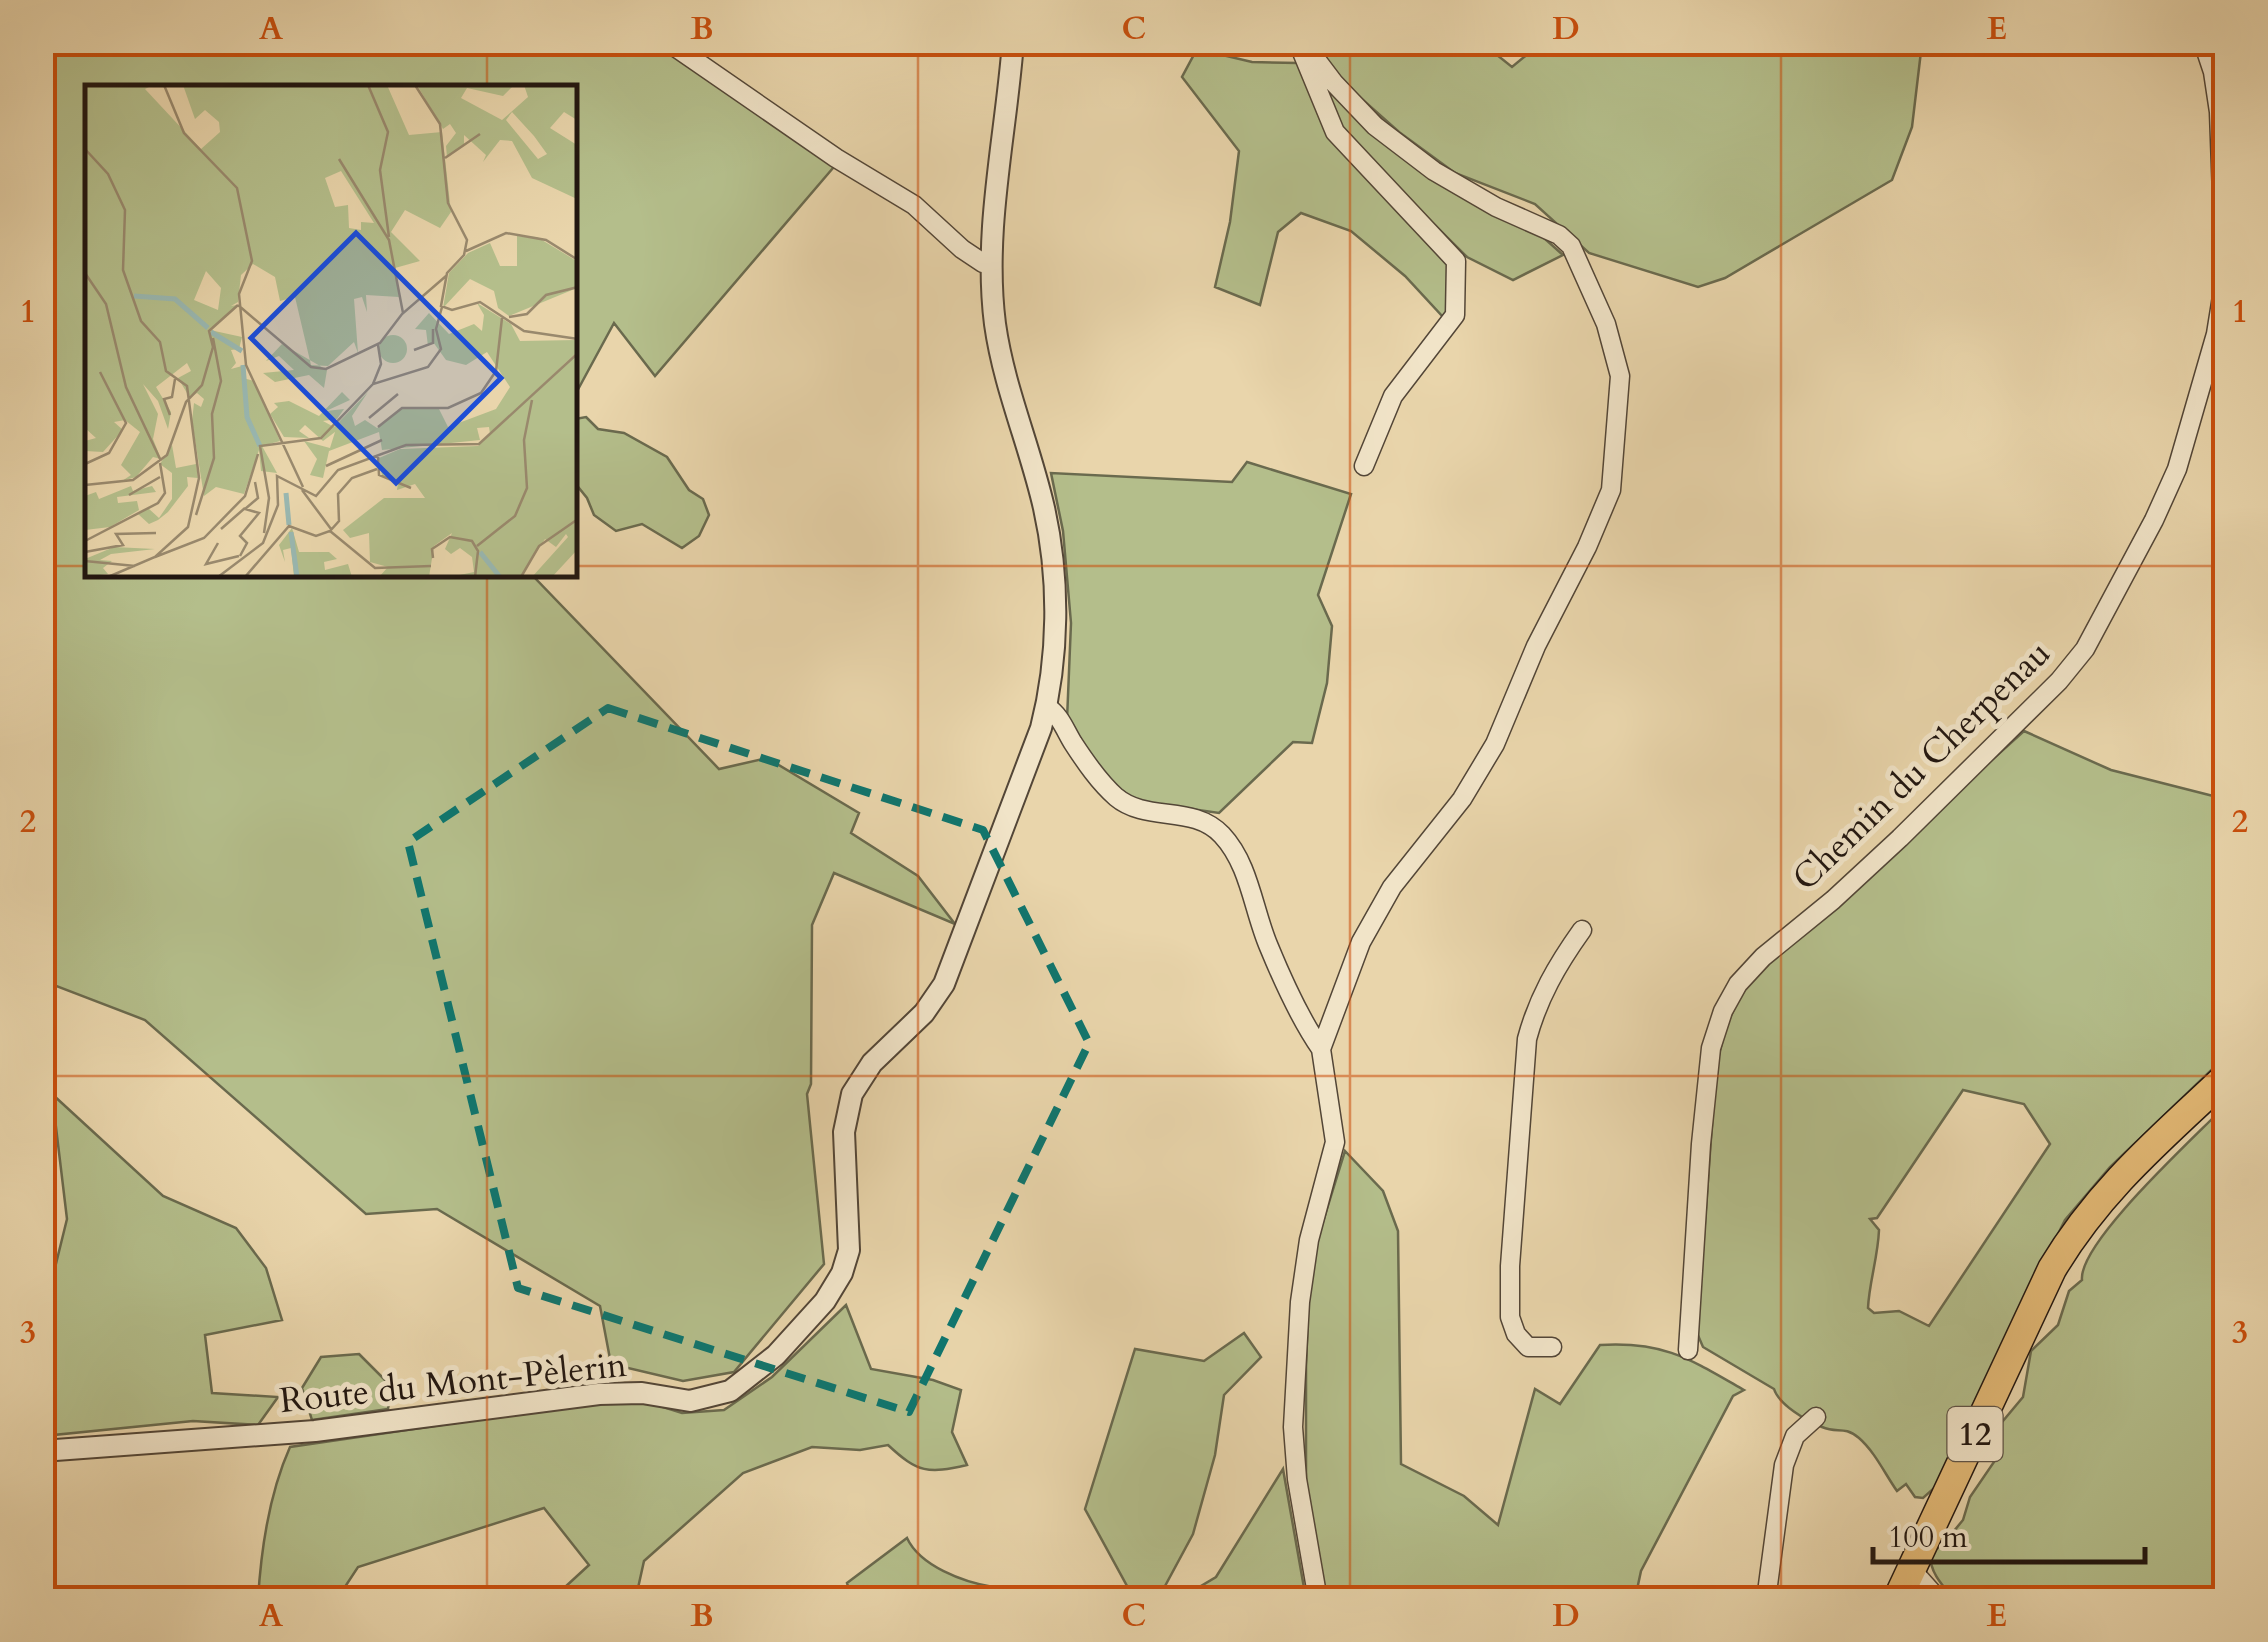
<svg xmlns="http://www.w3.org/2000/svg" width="2268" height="1642" font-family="Cardo,serif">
	<rect width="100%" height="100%" fill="#e9d5ab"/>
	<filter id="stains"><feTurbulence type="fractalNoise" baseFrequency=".002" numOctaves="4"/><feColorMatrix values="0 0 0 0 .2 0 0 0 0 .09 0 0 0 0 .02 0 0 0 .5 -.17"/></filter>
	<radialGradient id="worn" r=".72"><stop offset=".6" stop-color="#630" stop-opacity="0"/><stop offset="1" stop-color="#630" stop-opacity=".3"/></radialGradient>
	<!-- green -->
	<path fill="#b4be8b" stroke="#6a6a4e" stroke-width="2.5" fill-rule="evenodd" d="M43 42 661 43 831 160 833 168 655 376 614 323 575 395V88H88V575H532L719 769 767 758 859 813 851 833 918 876 955 924 834 873 812 925 811 1084 807 1094 824 1264 734 1372 683 1381 611 1364 600 1306 437 1209 366 1214 145 1020 43 981 42 56 53 60 43 50Z
		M1312 43H1482L1512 67 1541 43H1922L1912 127 1892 180 1725 278 1698 287 1589 253 1535 204 1455 173 1399 132 1337 77Z
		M1197 49 1252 62 1298 63 1328 133 1450 262 1452 311 1444 318 1405 276 1351 231 1301 213 1278 232 1260 305 1215 287 1230 222 1239 151 1182 77Z
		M1316 67 1369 127 1534 229 1563 255 1513 280 1467 257 1339 130Z
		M586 417 598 429 624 433 667 457 689 490 703 499 709 515 699 536 682 548 642 524 616 531 594 515 587 498 575 483V419Z
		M1247 462 1351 494 1318 595 1332 626 1327 683 1312 743 1293 742 1219 813 1136 801 1103 776 1067 720 1071 623 1063 531 1051 473 1232 482Z
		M2024 731 2111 770 2225 799V1057L2110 1167 2065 1220 1951 1449 1950 1474 1923 1498 1915 1497 1906 1484 1897 1491C1885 1474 1875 1452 1859 1438 1843 1425 1838 1434 1822 1427 1807 1421 1779 1405 1774 1389L1703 1347 1697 1333 1716 1069C1724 1028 1732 1005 1757 972ZM1963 1090 2024 1104 2050 1144 1929 1326 1899 1311 1874 1313 1868 1308C1869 1283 1878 1257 1879 1230L1870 1219 1877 1218Z
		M52 1094 163 1196 236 1228 266 1268 282 1320 205 1335 212 1393 278 1397 258 1425 193 1421 43 1436V1297L51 1284 67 1219Z
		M2225 1106V1599H1954C1942 1585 1930 1573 1930 1554L1944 1543 1963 1520 1970 1497 1994 1462 1993 1433 2023 1397 2031 1351 2058 1325 2069 1291 2082 1280C2078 1243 2195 1137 2225 1106Z
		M1345 1151 1383 1191 1398 1231 1401 1464 1464 1496 1498 1525 1535 1389 1560 1404 1600 1345C1664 1341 1690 1359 1744 1390L1733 1396 1641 1571 1635 1599H1326L1306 1490V1367L1309 1283 1317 1241Z
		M846 1305 871 1369 933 1380 961 1390 952 1432 967 1465C928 1474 918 1473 888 1445L860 1450 812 1447 743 1473 644 1561 638 1588 631 1599H552L589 1565 544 1508 358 1567 337 1599 258 1600C261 1549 269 1494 290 1447L607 1401H644L682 1413 724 1410 772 1377Z
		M1244 1333 1261 1357 1224 1395 1215 1455 1193 1534 1158 1599H1124L1127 1586 1085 1509 1135 1349 1204 1361Z
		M359 1354 391 1386 388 1409 312 1420 302 1388 321 1357Z
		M1283 1469 1306 1599H1186L1191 1592 1216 1577Z
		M907 1538C920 1566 963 1582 993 1587L962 1599H852L847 1583Z"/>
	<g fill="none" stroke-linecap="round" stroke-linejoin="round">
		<defs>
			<path id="minor" d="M668 42 836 158 914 205 962 249 983 263 991 264
				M1303 42 1334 83 1375 126 1434 171 1496 207 1559 235 1571 246 1606 324 1620 376 1611 490 1587 547 1536 646 1495 744 1462 799 1392 887 1361 942 1321 1049 1335 1142 1309 1240 1300 1302 1293 1427 1297 1479 1318 1600
				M1302 52 1335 132 1456 261 1455 315 1393 396 1364 466
				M1047 707C1060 715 1065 730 1073 743 1086 763 1099 782 1116 797 1147 823 1193 804 1222 835 1250 865 1253 910 1269 947 1283 981 1300 1019 1321 1049
				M1552 1347H1528L1516 1334 1510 1317V1266L1527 1039C1538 998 1557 965 1582 930
				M1688 1350 1701 1144 1711 1048 1723 1011 1738 984 1763 957 1833 900 1900 838 2059 681 2085 649 2154 520 2177 469 2216 334 2225 278 2219 112 2213 72 2203 42
				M1911 1569 1939 1600
				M1766 1600 1784 1465 1795 1436 1816 1417"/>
			<path id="tertiary" d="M42 1451 315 1431 599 1394 642 1393 690 1401 730 1391 776 1355 825 1301 842 1273 849 1250 844 1132 852 1094 872 1063 924 1013 944 984 1041 728C1059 658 1060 579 1044 508 1030 446 1004 388 995 324 983 230 1006 136 1013 42"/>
			<path id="primary" d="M1897 1600 2052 1269C2099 1190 2160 1139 2226 1077"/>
		</defs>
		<!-- minor casing -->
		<use href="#minor" stroke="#534637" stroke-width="21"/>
		<!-- tertiary casing -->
		<use href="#tertiary" stroke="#534637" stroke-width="24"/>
		<!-- primary casing -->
		<use href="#primary" stroke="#211610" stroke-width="31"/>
		<!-- minor -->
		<use href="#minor" stroke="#f1e4c8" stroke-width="18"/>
		<!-- tertiary -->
		<use href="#tertiary" stroke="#f1e4c8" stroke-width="20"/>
		<!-- primary -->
		<use href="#primary" stroke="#e4ba76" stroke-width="28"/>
	</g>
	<!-- marked area -->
	<path fill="none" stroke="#0f766e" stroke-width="8" stroke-dasharray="20 12" stroke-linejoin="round" d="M608 708 983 830 1089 1043 909 1412 518 1288 408 842Z"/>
	<!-- grid -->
	<path fill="none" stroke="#ca4f0d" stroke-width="2.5" stroke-opacity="0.55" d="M487 42V88M918 42V1600M1350 42V1600M1781 42V1600M42 566H88M575 566H2226M487 575V1600M42 1076H2226"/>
	<g text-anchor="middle" stroke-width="10" stroke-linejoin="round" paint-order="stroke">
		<!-- shield labels -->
		<rect fill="#f1e4c8" stroke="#5f5447" stroke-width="2.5" x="1947.5" y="1407" width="55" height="54" rx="8"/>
		<g font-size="32" font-weight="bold" fill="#211610">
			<text x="1975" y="1445">12</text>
		</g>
		<!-- street labels -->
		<g font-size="35" fill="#211610" stroke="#f1e4c8">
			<text transform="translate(1921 765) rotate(-44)" y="12">Chemin du Cherpenau</text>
			<text transform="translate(453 1382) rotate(-6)" y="12">Route du Mont-Pèlerin</text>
		</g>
	</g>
	<!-- overview -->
	<g transform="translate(85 85)">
		<rect width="492" height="492" fill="#e9d5ab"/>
		<path d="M0 0H68L60 4 116 64 135 47 134 37 120 25 110 34 98 0H302L324 50 357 47 366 127 355 143 320 125 306 147 335 176 310 183 314 212 281 210 282 227 277 212 269 214 273 268 269 257 243 281 226 280 210 212 195 216 190 192 168 179 156 190 153 217 146 221 152 220 125 245 157 252 154 264 146 265 151 278 146 284 157 281 158 293 169 296 195 356 177 361 192 388 176 386 174 365 159 409 131 402 119 411 107 336 109 318 116 322 119 314 112 308 105 313 93 293 106 286 102 278 71 302 86 327 83 344 73 316 58 299 73 329 68 354 76 374 68 372 51 392 37 396 46 390 36 380 55 347 40 335 29 337 38 345 18 367 0 366V356L11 353 0 343ZM256 86 289 138 276 137V145L264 143 263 120 250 122 240 93ZM121 186 136 203 133 225 109 215ZM332 0H429L418 11 382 3 376 13 417 35 443 12 439 0H492V35L479 27 465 43 492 60V114L447 93 427 56 415 55 398 77 401 70 379 50V59L362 72 361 61 371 48 365 39 358 44ZM427 27 449 51 462 69 453 74 421 35ZM432 151 452 152 490 175 492 203 424 231 413 223 409 206 385 194 358 223 364 188 383 168 405 158 415 181H432ZM392 218 426 239 435 256 492 255V267L405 349 404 342 392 343 395 355 297 365 294 347 244 366 238 393 225 390 232 374 219 356 245 363 250 347 238 356 220 340 214 346 224 353 199 352 185 329 193 322 189 318 204 316 234 331 257 307 265 315 241 326 259 324 252 334 238 336 249 342 283 307 267 331 270 341 280 335 292 343 316 324H354L363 342 411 324 425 302 402 267 381 280 361 275 348 257 343 261 341 245 330 244 344 228 364 249 389 239 397 246 399 230ZM294 264a14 14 0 1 1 28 0a14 14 0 1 1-28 0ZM197 259 242 285 239 303 224 290 190 297 178 288 209 285 194 271 181 276ZM492 269V465L467 492H447L483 452 481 449 471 462 460 454 435 492H365L389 487 387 472 375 463 366 469 360 464 367 448 349 461 344 492H294L303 482 285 477 284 448 265 453 258 445 299 413H340L330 399 312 405 313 398 297 391 294 373 315 364 393 361ZM87 360 91 383 111 379 113 393 102 392 103 401 83 427 73 435 64 439 53 429 63 423 74 433 87 414V388L75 379ZM46 401 48 406 67 401 71 407 32 412 33 418 52 416 54 425 25 442 0 445V411L11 407 14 414ZM207 443 214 467H244L252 474 239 477 240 485 263 479 267 492H209L206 463 198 465 200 477 194 460ZM29 462 70 464 26 469 15 475 27 476 18 483 23 489 0 492V474Z" fill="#b4be8b" fill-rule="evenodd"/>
		<path fill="none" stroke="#99b7b0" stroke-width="5" d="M49 211 90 214 123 243M126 247 157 266M158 280 162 332 175 361M201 408 204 440M206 447 212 492M395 467 415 492"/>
		<path fill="none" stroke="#99896d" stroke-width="2.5" d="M79 0 99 48 152 103 167 176 154 209 161 280 218 402M283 0 303 47 295 85 304 152M330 0 355 39 363 118 382 155 379 170 362 188 356 221 367 225 395 217 439 246 493 254M0 64 23 89 40 125 38 185 56 236 75 257 81 286 102 301 114 393 103 442 70 472 23 492M360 73 395 49M254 74 304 155 318 228M381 166 421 148 461 155 493 175M0 188 21 219 41 302 76 376M153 220 226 282 241 284 295 258 317 229 361 191M424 232 442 229 461 210 493 202M329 265 348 258V244M288 299 296 279 293 260M85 330 79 314 87 312 90 294M284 333 313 309M293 342 317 323H363L396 308 411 286 417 233M293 370 294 390 326 403M0 379 24 368 41 338 15 287M241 381 297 355M0 400 48 395 82 370 101 317 117 300 128 262 124 246 153 220M217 405 246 444M44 410 75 392M111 430 129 373 127 329 136 296 128 253M136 444 160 423M245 446 290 483 346 481M179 448 184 413 175 361 236 353 288 299 343 282 356 264 351 244 357 222M0 456 73 418 80 408 75 378M133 458 121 479 154 471M392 461 430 431 442 403 439 355 447 315M0 467 38 460 31 449 71 448M155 471 162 458 155 451 174 428 160 424 173 413 170 397M70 472 119 453 160 411 173 369M348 473 347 464 365 452 387 456 393 466 390 492M0 476 50 481M133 492 178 458 193 420 192 391 231 411 253 385 321 360 394 359 493 268M160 492 204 441 231 451 245 446 254 436 253 409 267 393 292 384M436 492 454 461 493 434"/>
		<path fill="#1d4ed8" fill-opacity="0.15" stroke="#1d4ed8" stroke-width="5" d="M271 148 416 293 311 398 166 253Z"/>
		<rect width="492" height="492" fill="none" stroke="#211610" stroke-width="5"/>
	</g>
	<!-- margin -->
	<rect width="2268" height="1642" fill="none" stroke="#e9d5ab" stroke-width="110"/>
	<!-- scale -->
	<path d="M1873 1547v15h272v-15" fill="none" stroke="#211610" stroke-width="5"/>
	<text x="1888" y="1547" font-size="30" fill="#211610" stroke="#f1e4c8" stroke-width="8" paint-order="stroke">100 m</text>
	<rect x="55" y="55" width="2158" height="1532" fill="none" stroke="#ca4f0d" stroke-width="4"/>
	<g font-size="32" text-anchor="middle" font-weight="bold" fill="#ca4f0d">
		<text x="271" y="39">A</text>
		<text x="702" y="39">B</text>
		<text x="1134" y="39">C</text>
		<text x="1566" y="39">D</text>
		<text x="1997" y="39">E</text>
		<text x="28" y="322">1</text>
		<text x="2240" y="322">1</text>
		<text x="28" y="832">2</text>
		<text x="2240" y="832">2</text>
		<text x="28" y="1343">3</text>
		<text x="2240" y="1343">3</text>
		<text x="271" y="1626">A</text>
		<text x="702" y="1626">B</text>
		<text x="1134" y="1626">C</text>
		<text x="1566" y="1626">D</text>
		<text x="1997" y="1626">E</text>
	</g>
	<rect width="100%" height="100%" filter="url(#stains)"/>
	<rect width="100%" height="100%" fill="url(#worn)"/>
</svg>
